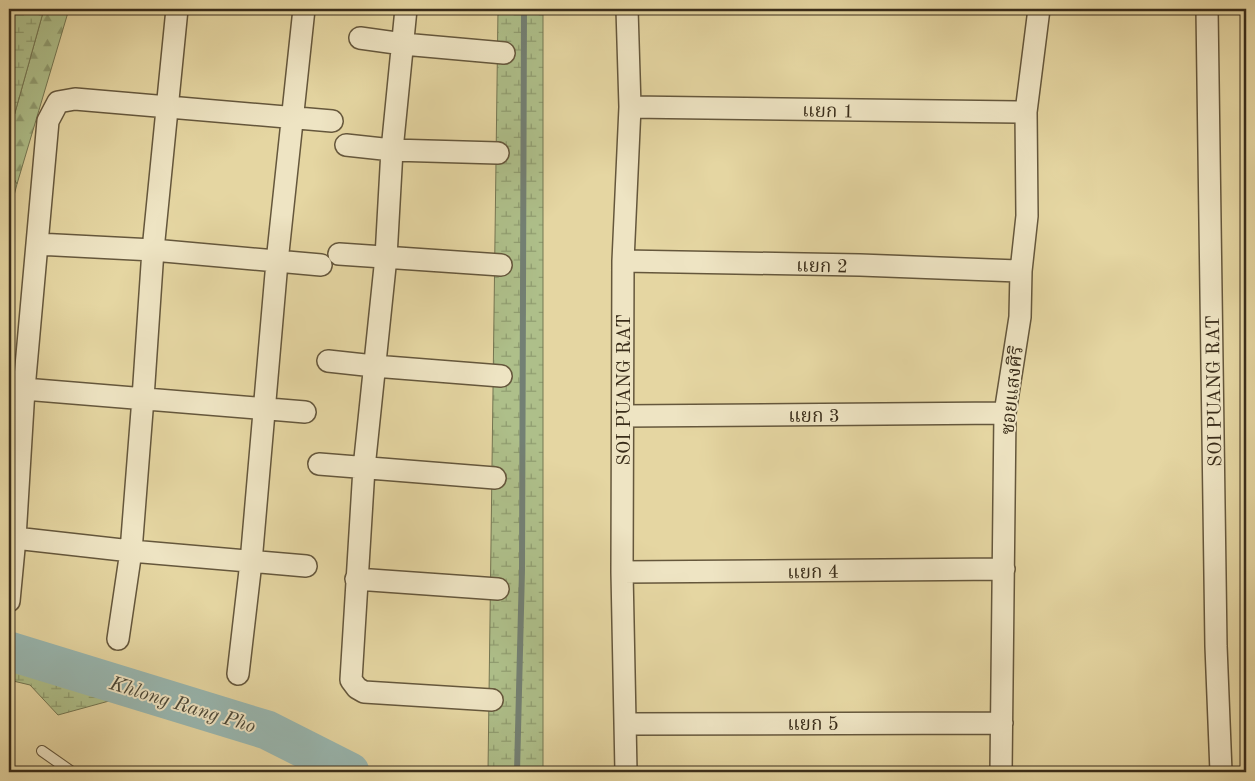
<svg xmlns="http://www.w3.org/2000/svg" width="1255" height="781" font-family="'Old Standard TT','Noto Serif Thai',serif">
	<defs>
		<pattern id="forest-firs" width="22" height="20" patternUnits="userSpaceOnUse" patternTransform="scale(1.25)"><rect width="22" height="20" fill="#aebf8a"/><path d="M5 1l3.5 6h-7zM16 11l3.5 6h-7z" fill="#8f9c70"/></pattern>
		<pattern id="wetland-marsh" width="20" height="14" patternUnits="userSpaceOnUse" patternTransform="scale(1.25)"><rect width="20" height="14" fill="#aebf8a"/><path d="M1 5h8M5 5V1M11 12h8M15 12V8" fill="none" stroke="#8f9c70"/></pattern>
	</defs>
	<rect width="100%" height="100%" fill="#e5d6a2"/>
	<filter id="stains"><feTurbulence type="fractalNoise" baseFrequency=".004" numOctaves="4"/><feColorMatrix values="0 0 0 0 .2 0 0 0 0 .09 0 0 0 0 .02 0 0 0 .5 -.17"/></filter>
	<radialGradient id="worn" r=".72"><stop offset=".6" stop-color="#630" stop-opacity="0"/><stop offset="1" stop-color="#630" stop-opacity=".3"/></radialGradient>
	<!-- forest -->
	<path fill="url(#forest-firs)" stroke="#747652" d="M44 9H69L17 184 9 171V134Z"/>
	<!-- wetland -->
	<path fill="url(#wetland-marsh)" stroke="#747652" d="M9 9H44L9 134Z
		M498 9H543V772H488Z
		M9 171 17 184 9 215Z
		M9 663 120 698 58 715 30 685 9 680Z"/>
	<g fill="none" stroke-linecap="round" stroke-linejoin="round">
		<!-- stream -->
		<path stroke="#738074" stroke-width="6" d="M517 772 522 570 524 9"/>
		<!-- river -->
		<path stroke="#99b7b0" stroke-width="39" d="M9 651 267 730 350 772"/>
		<defs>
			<path id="lane" d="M42 751 72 772"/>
			<path id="street" d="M406 9 392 150 386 257 364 468 351 680 357 688 364 692 492 700
				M1207 9 1216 646 1221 772
				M360 38 403 44 504 53
				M630 107 1026 112
				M346 145 392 150 498 153
				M37 244 153 250 321 265
				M339 254 501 265
				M623 261 860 265 1021 271
				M328 361 374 366 501 376
				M24 389 305 412
				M623 416 1005 413
				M319 464 495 478
				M15 538 131 551 306 566
				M622 572 1004 569
				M356 579 498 589
				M9 601 15 538 24 389 48 121 58 102 75 99 332 121
				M118 639 131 551 143 398 153 250 177 9
				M238 674 251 562 277 262 304 9
				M625 724 1002 723
				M626 772 622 572 623 261 630 107 627 9
				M1001 772 1005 413 1020 317 1021 271 1027 216 1026 112 1039 9"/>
		</defs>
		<!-- lane casing -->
		<use href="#lane" stroke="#65573c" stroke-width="12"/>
		<!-- street casing -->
		<use href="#street" stroke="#65573c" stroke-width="24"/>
		<!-- lane -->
		<use href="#lane" stroke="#eee4c3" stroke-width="10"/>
		<!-- street -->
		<use href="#street" stroke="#eee4c3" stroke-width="21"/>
	</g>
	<g text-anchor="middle" stroke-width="4" stroke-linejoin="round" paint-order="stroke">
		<!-- street labels -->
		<g font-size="19" fill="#3a2d1a" stroke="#eee4c3">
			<text transform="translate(828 110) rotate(1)" y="7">แยก 1</text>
			<text transform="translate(822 265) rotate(1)" y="7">แยก 2</text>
			<text transform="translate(623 390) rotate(-90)" y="7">SOI PUANG RAT</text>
			<text transform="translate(1011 390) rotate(-84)" y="7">ซอยแสงศิริ</text>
			<text transform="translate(1213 391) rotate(-91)" y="7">SOI PUANG RAT</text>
			<text x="814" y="422">แยก 3</text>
			<text transform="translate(813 571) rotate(-1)" y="7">แยก 4</text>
			<text x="813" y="730">แยก 5</text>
		</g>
		<!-- water labels -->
		<g font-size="20" font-style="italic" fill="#4d4938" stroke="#eee4c3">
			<text transform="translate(183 704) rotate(17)" y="7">Khlong Rang Pho</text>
		</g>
	</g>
	<!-- margin -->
	<rect width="1255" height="781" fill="none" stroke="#e5d6a2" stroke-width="30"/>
	<rect x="10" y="10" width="1235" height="761" fill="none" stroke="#3a2d1a" stroke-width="2.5"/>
	<rect x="15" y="15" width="1225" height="751" fill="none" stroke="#3a2d1a"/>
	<rect width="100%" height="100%" filter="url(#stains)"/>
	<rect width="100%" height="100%" fill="url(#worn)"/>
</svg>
